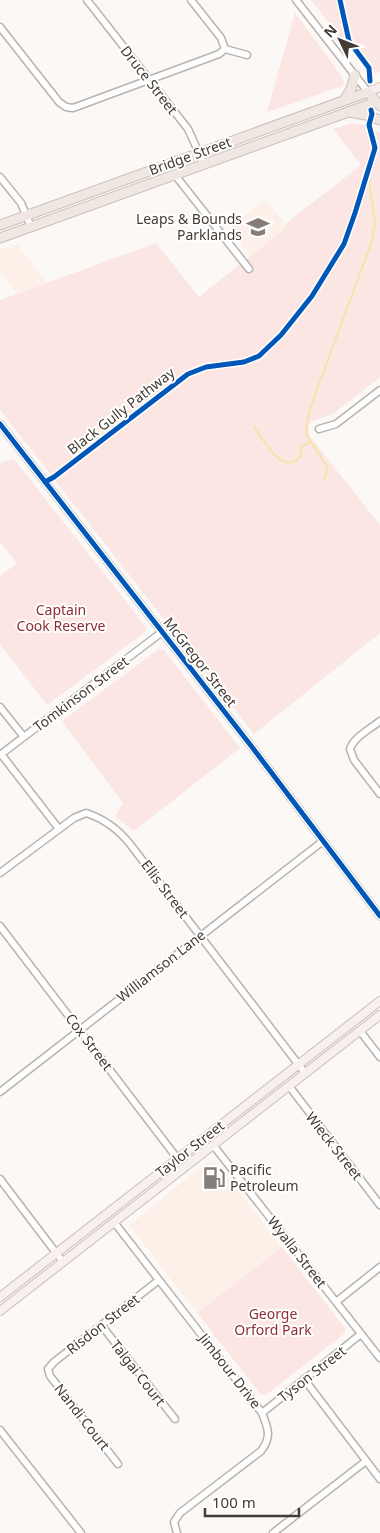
<svg xmlns="http://www.w3.org/2000/svg" width="380" height="1533" font-family="'Noto Sans',sans-serif">
	<rect width="100%" height="100%" fill="#fbf8f6"/>
	<!-- built -->
	<path fill="#fcf0e8" d="M265 199 288 227 251 256 229 228Z
		M17 244 47 283 17 293 0 272V250Z
		M210 1160 215 1161 282 1247 197 1313 129 1225Z"/>
	<!-- green -->
	<path fill="#fce6e4" d="M311 0H380V72L370 75Z
		M295 13 332 62 344 81 343 86 267 112Z
		M353 123 364 125 380 133V377L333 414 311 422 308 428 309 435 380 525V633L254 734 188 650 177 642 179 638 175 634 172 635 170 633 167 623 0 410V300L156 243 199 297 287 227 285 224 361 165 333 129Z
		M14 459 146 627 145 632 47 705 0 644V576L17 563 0 542V463Z
		M159 649 164 650 240 748 134 831 115 816 123 803 62 721Z
		M282 1247 345 1328V1333L266 1395H261L197 1313Z"/>
	<g fill="none" stroke-linecap="round" stroke-linejoin="round">
		<!-- stream -->
		<path stroke="#f3e4ac" stroke-width="2" d="M254 428C263 437 279 471 295 461 301 458 301 453 301 447L310 442
			M324 479 327 470 326 465C308 433 300 442 312 403L372 241 375 224 369 178"/>
		<defs>
			<path id="minor" d="M87 0 188 129 204 164
				M191 0 221 38 225 49
				M296 0 368 92
				M0 27 59 102 66 107 73 108 219 54 225 49
				M225 49 247 55
				M175 175 249 269
				M0 177 21 203 31 227
				M0 424 252 747 380 916
				M319 429 336 424 380 390
				M0 707 24 737
				M380 721C370 729 354 737 350 749L354 760 380 794
				M1 754 59 829
				M0 755 162 632
				M0 873 74 818 86 813C105 819 118 829 130 844L305 1073
				M0 926 177 1158
				M360 1031 380 1057
				M289 1086 380 1205
				M0 1092 323 841
				M213 1145 380 1358
				M0 1179 63 1262
				M114 1222 262 1413C268 1428 272 1437 261 1451L180 1513 174 1522 177 1533
				M336 1302 380 1267
				M102 1326 175 1419
				M304 1379 380 1479
				M262 1413 361 1334
				M0 1430 81 1533
				M118 1464 50 1376 48 1369 54 1362 159 1280
				M273 1533 366 1461"/>
			<path id="major" d="M368 92 380 87
				M0 1297 380 1001
				M0 1311 380 1015"/>
			<path id="highway" d="M345 99 351 89 355 75
				M349 112 366 115 380 120
				M0 225 368 92 380 106
				M0 238 376 102"/>
		</defs>
		<!-- minor casing -->
		<use href="#minor" stroke="#b8b3ae" stroke-width="9"/>
		<!-- major casing -->
		<use href="#major" stroke="#cabeb9" stroke-width="10"/>
		<!-- highway casing -->
		<use href="#highway" stroke="#cabeb9" stroke-width="11"/>
		<!-- minor -->
		<use href="#minor" stroke="#fefefe" stroke-width="6"/>
		<!-- major -->
		<use href="#major" stroke="#f7f0ee" stroke-width="8"/>
		<!-- highway -->
		<use href="#highway" stroke="#f1e7e2" stroke-width="9"/>
		<defs>
			<path id="cycleway" d="M340 0 349 41 369 68 370 81
				M0 424 252 747 380 916
				M45 482 54 477 188 374 206 367 244 362 259 356 281 335 312 296 344 244 355 213 375 148 369 125 372 114 371 110"/>
		</defs>
		<!-- cycleway casing -->
		<use href="#cycleway" stroke="#fff" stroke-width="8"/>
		<!-- cycleway -->
		<use href="#cycleway" stroke="#0057b8" stroke-width="5"/>
	</g>
	<!-- icons -->
	<defs>
		<symbol id="school-bare" viewBox="-9 -9 18 18"><path d="M0-5L7-2L0 1L-7-2ZM-4 1L0 2.5L4 1V4Q0 6-4 4Z" fill="#847d78" stroke="#fff" stroke-width="2.5" paint-order="stroke"/></symbol>
		<symbol id="fuel-bare" viewBox="-9 -9 18 18"><path d="M-5.5-6h7V0h2V4h1.3V-2.5L3-4.5l.8-.8L6-3V5H2.5V1h-1V6h-7ZM-4.2-4.7v3.2H.2V-4.7Z" fill="#847d78" stroke="#fff" stroke-width="2.5" paint-order="stroke"/></symbol>
	</defs>
	<g fill-rule="evenodd">
		<use href="#school-bare" x="242" y="211" width="32" height="32"/>
		<use href="#fuel-bare" x="198" y="1162" width="32" height="32"/>
	</g>
	<g text-anchor="middle" stroke-width="4" stroke-linejoin="round" paint-order="stroke">
		<!-- street labels -->
		<g font-size="14" fill="#443b34" stroke="#fff">
			<text transform="translate(149 80) rotate(52)" y="5">Druce Street</text>
			<text transform="translate(190 156) rotate(-20)" y="5">Bridge Street</text>
			<text transform="translate(121 411) rotate(-38)" y="5">Black Gully Pathway</text>
			<text transform="translate(200 662) rotate(52)" y="5">McGregor Street</text>
			<text transform="translate(81 694) rotate(-37)" y="5">Tomkinson Street</text>
			<text transform="translate(165 889) rotate(53)" y="5">Ellis Street</text>
			<text transform="translate(161 966) rotate(-38)" y="5">Williamson Lane</text>
			<text transform="translate(89 1042) rotate(53)" y="5">Cox Street</text>
			<text transform="translate(334 1146) rotate(52)" y="5">Wieck Street</text>
			<text transform="translate(190 1149) rotate(-38)" y="5">Taylor Street</text>
			<text transform="translate(297 1252) rotate(52)" y="5">Wyalla Street</text>
			<text transform="translate(103 1324) rotate(-38)" y="5">Risdon Street</text>
			<text transform="translate(230 1371) rotate(52)" y="5">Jimbour Drive</text>
			<text transform="translate(138 1373) rotate(52)" y="5">Talgai Court</text>
			<text transform="translate(312 1374) rotate(-38)" y="5">Tyson Street</text>
			<text transform="translate(82 1417) rotate(52)" y="5">Nandi Court</text>
		</g>
		<!-- poi labels -->
		<g font-size="14" fill="#443b34" stroke="#fff" text-anchor="end">
			<text x="242" y="224">Leaps &amp; Bounds<tspan x="242" dy="16">Parklands</tspan></text>
			<text x="230" y="1175" text-anchor="start">Pacific<tspan x="230" dy="16">Petroleum</tspan></text>
		</g>
		<!-- park labels -->
		<g font-size="14" fill="#8e2e31" stroke="#fff">
			<text x="61" y="615">Captain<tspan x="61" dy="16">Cook Reserve</tspan></text>
			<text x="273" y="1319">George<tspan x="273" dy="16">Orford Park</tspan></text>
		</g>
	</g>
	<!-- north arrow -->
	<g transform="translate(340 40) rotate(313)" stroke="#ffffff" stroke-width="4" paint-order="stroke">
	<path d="M0-4L9 19L0 12L-9 19Z" fill="#443b34"/>
	<text y="-8" font-size="14" font-weight="bold" text-anchor="middle" fill="#443b34">N</text>
	</g>
	<!-- scale -->
	<path d="M205 1508v8h94v-8" fill="none" stroke="#443b34" stroke-width="2.5"/>
	<text x="212" y="1508" font-size="15" fill="#443b34" stroke="#ffffff" stroke-width="4" paint-order="stroke">100 m</text>
</svg>
